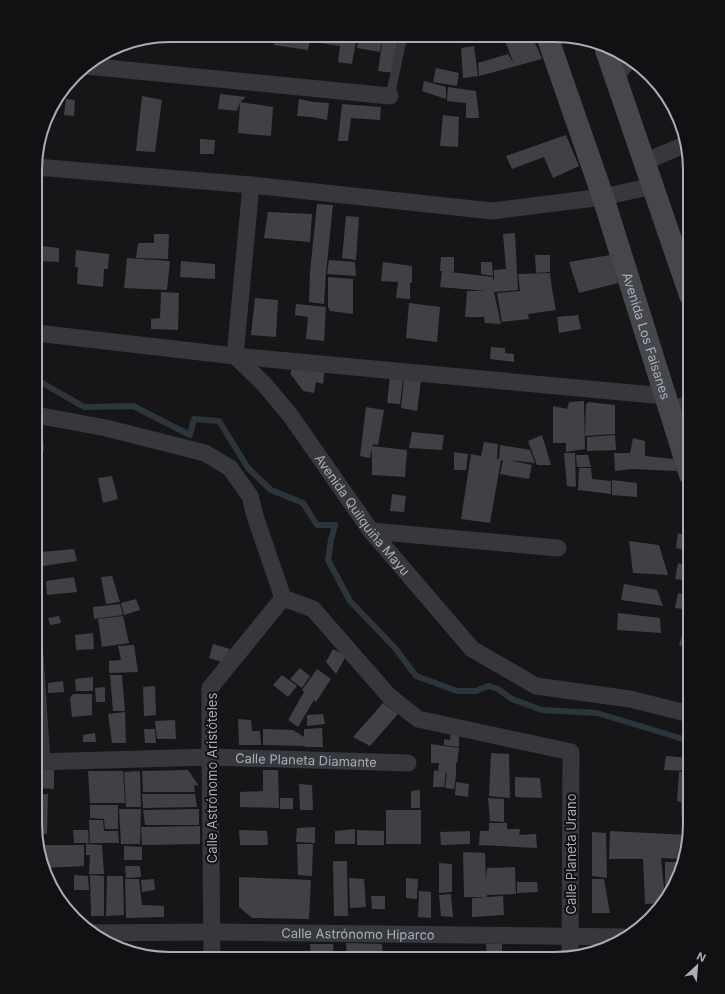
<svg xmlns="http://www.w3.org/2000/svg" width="725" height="994" font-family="Inter,sans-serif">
	<rect width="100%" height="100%" fill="#161618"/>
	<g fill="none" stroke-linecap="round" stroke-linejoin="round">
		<!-- stream -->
		<path stroke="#2c353c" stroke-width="6" d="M36 381H39L84 407 133 406 190 435 194 419 219 421 248 468 271 490 303 503 317 525H335L331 540 328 560 350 601 395 648 416 676 457 691H476L488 686 498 689 512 699 542 710 597 713 690 741"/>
	</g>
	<!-- building -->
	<path fill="#404145" d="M276 35H311L308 50 274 45Z
		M315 35 357 36 352 64 338 62 340 46 314 42Z
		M359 36H374L382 37 380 52 357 48Z
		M383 36 397 39 394 73 378 71Z
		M503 36H532L542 59 479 76 478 63 508 54 514 64Z
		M474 46 478 76 463 78 461 48Z
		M436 68 459 73 457 86 433 82Z
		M424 81 446 87V99L422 91Z
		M448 87 476 91 479 118H466V103L447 101Z
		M220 94 246 97 240 102 237 111 218 109Z
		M142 96 162 100 155 152 136 151Z
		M66 99 75 100 74 116 64 115Z
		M299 99 314 102 329 103 327 120 312 117 297 116Z
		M240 102 273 107 271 136 238 133Z
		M342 104 381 107 380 120 351 118 348 141H338Z
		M443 115 459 117 458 147 440 146Z
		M566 135 579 166 553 178 544 157 512 169 506 156Z
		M200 139 215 140 214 154H200Z
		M317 204 333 205 326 273 324 304 309 302 310 272Z
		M268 212 312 214 310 242 264 238Z
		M346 216 359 217 356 260 342 258Z
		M515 233 518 290 494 292 501 324 485 323 484 317H465L467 291H486L440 287 442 271 493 277 494 283V270L506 269 503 234Z
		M154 234H169L168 259 136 258 138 243H154Z
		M41 246 59 248V262L40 261Z
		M76 250 109 254 108 269H104L103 287 77 284 78 267H75Z
		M535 255H550V272L536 273Z
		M610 255 618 283 579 293 569 262Z
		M441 257H454V272L440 271Z
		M127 258 170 261 167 290 124 288Z
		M329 260 355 262 356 276 327 274Z
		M181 261 215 264V279L180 277Z
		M383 262 412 266V283H410V299L396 298 398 282 381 281Z
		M481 262H492L493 276 481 274Z
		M550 273 552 289 556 310 528 314 529 319 502 322 497 293 520 291 518 274Z
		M328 277 353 279V314L330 311 328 307Z
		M161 292 179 293 178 330 151 329V319L160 318Z
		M255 298 278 300 276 337 251 335Z
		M409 303 440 307 437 342 406 338Z
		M296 304 326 307 324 341 306 339 308 317 295 315Z
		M578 315 581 329 559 333 557 317Z
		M491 347 505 348V353L514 354V362L490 359Z
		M294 365 325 367 323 384 316 382 314 393 303 391 290 373Z
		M390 377 403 379 400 404 387 403Z
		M404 378 421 381 417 411 401 408Z
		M584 401 585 449 566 452V443H553V406L567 409 569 402Z
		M588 402 615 405V434L585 436 586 405Z
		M366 407 384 410 378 445 373 444 370 458 360 456Z
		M412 432 444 435 442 450 409 448Z
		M542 435 551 465H537L528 441Z
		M615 435 616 450 587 451V437Z
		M36 437H43L44 451H36Z
		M633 438 645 441V456L674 459 677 471 631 469 615 471 614 453H630Z
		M484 442 498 444 497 459H499L500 445 530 450 535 463 508 460 532 465 529 479 500 474 503 460H501L490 523 461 519 471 454 481 456Z
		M372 446 407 450 405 477 372 475Z
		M454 452 468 454 466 470H454Z
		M564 453H575L576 487 567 486Z
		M576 455H588L591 467H577Z
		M579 468H591L592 479 611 481V494L578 490Z
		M112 476 118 499 103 503 98 478Z
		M612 480 637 483V497L612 495Z
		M392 494 406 496 404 512 390 511Z
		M678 533 690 537 688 551 676 548Z
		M629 541 659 545 668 575 633 573Z
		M74 549 77 561 43 566 41 552Z
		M678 563 690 566V581L675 579Z
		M112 576 120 602 106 604 101 577Z
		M74 577 77 592 47 595 46 581Z
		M624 584 657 590 663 606 621 600Z
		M678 593 690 596V610L675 608Z
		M136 599 140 610 124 615 121 603Z
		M120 604 123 615 94 619 93 607Z
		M618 613 660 618 661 633 617 630Z
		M59 616 61 623 50 625 48 618Z
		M123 616 129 643 102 647 98 619Z
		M685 626 690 627V655L682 654 684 647 679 645Z
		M93 633 94 649 76 650 75 635Z
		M213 644 230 649 222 662 209 658Z
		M134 645 138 672 109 673V661L121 660 118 646Z
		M333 649 346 656 336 674 326 662Z
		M300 668 310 676 302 688 290 679Z
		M317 669 331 679 316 702 314 700 298 727 288 720 304 692 310 697 302 690Z
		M110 675H122L125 711H113Z
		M282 675 297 686 288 697 273 685Z
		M93 677V691H76L75 679Z
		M63 681 64 692 48 693V683Z
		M155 686 156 715 144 716 143 687Z
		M105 687V702H96L95 688Z
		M73 694H92V715L72 717 70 698Z
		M383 703 398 714 370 746 353 737Z
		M125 712 126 743H112L108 714Z
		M323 714 325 724 307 726V715Z
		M238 719 251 720 252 731H260L261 745H239Z
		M175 720 176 739H157L155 721Z
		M322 728 323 747H305V746L263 745V729L293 730 304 737V729Z
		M144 729H155L156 743H145Z
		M451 732 459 733V747L444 745V739L450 740Z
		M95 733 96 742H83V735Z
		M431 744 459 748 457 763H456V776L454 789 445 788 447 773H446L444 787H433L434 770 438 771 439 763H431Z
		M491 753 509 754 510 798 489 796Z
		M666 756 690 758V771L664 770Z
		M35 770H54V789L35 788Z
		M188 770 199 786 194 785 195 792H143L142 771Z
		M263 770H278L279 808 240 807V792L263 791Z
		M88 771H123L125 803H90Z
		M140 771 141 807H126L124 772Z
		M679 772H690V832H682L681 802 677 801Z
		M515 777 540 778 542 798 515 797Z
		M456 782 469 784 468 797 455 795Z
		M299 784 312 785 313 810H300Z
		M420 790V808H411V791Z
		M48 794 47 834 37 833 35 824V795Z
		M142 794H195L197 807 143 808Z
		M280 798H293V809H280Z
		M488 798 504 799V822L490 821Z
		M90 805H118V829H105L104 819 90 818Z
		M119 809H141L140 844H121Z
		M199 809V825H145L143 810Z
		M386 810H421V844H386Z
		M89 820H103L104 831H118L119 843H90Z
		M489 823H507V829H520L519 835 536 834 537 848 479 845 480 831H489Z
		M200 826V844L142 845 141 827Z
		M315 827V843L296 842 297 828Z
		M355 829V844H335V831Z
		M73 830H88L89 843H74Z
		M239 830 267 831 268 845H240Z
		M357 830 384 831V845H357Z
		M470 831V844L441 845 440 832Z
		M610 831 689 835 681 859 661 858 665 899V862H680L667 899 662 903 645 904 643 859H609Z
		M592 832 606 833 607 878 592 876Z
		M86 844 102 845 104 874H89L90 855H86Z
		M297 844H313L312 876 298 875Z
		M43 845H84V866L45 868Z
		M124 846 142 847V860H124Z
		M463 852 485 853 486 881 487 868 515 867 516 894 487 895V897H464Z
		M333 861H347L348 916H334Z
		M439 863 452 864V892L439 893Z
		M125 866H140L141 877 126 878Z
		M74 875 88 876 89 890H74Z
		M90 875 104 876V916H91Z
		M107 876H123L124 915 106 916Z
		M239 877 311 880 309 919 252 918 239 907Z
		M349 878 364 879 366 907 350 908Z
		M406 878 418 879 417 899 406 898Z
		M125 879H139L142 905 164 906V917L126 918Z
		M154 879 155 890 142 892 141 880Z
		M592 879H604L610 913H592Z
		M517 882H537L538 892 517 893Z
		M419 891 431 892V918L418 917Z
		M451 894 453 917 441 916 439 895Z
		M371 896H385V909H372Z
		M503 896 504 915 472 917V898Z
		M346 943 382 944 383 959 347 958Z
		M310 944H333L334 958H311Z
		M486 944H502V959H487Z
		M261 953H275L276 958H261Z
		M277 953H289V958H278Z"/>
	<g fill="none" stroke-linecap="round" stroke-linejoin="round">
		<!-- lane -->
		<path stroke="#37383d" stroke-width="9" d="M390 96 403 36"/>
		<!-- street -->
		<g stroke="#37383d" stroke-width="17">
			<path d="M86 66 390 96"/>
			<path d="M615 77 629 60"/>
			<path d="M644 162 684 145"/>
			<path d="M36 167 251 185 492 211 603 197 653 186"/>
			<path d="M36 333 235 356 664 396"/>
			<path id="s1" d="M235 356 264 384 290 415 371 531 472 649 536 686 630 699 690 714"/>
			<path d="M235 356 251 185"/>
			<path d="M669 410 690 404"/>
			<path d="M36 415 106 428 205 453 230 468 250 496 255 516 283 598 313 609 389 696 418 719 571 752 570 955"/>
			<path d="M371 531 558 548"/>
			<path d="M35 655 42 762"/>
			<path id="s2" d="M35 762 210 757 408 763"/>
			<path id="s3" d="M92 933 212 932 624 937"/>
			<path d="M212 958 210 757V688L283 598"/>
		</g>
		<!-- secondary -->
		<g stroke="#45474d" stroke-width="22">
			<path id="s4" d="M547 36 603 197 690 475"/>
			<path d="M606 50 690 295"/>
		</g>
	</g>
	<g text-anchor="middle" stroke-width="4" stroke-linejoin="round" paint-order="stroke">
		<!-- street labels -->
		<g font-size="13" fill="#a8adb8" stroke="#111113">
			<text dy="5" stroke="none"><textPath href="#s4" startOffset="316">Avenida Los Faisanes</textPath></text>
			<text dy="5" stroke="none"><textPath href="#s1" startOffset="204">Avenida Quilquiña Mayu</textPath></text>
			<text dy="5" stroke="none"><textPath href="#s2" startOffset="271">Calle Planeta Diamante</textPath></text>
			<text transform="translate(212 778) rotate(-90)" y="5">Calle Astrónomo Aristóteles</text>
			<text transform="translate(571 854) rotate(-90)" y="5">Calle Planeta Urano</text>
			<text dy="5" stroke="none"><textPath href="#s3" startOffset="266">Calle Astrónomo Hiparco</textPath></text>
		</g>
	</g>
	<!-- crop -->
	<path d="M0 0H725V994H0ZM170 42H555A128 128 0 0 1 683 170V824A128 128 0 0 1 555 952H170A128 128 0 0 1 42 824V170A128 128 0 0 1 170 42Z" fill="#111113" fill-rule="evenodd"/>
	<path fill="none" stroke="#a8adb8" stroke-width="2" d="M170 42H555A128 128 0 0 1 683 170V824A128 128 0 0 1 555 952H170A128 128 0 0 1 42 824V170A128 128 0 0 1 170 42Z"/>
	<!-- north arrow -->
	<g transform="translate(697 966) rotate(26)" stroke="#111113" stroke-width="3" paint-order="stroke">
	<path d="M0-3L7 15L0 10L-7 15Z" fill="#a8adb8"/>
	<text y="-6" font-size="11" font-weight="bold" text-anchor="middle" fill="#a8adb8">N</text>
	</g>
</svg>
